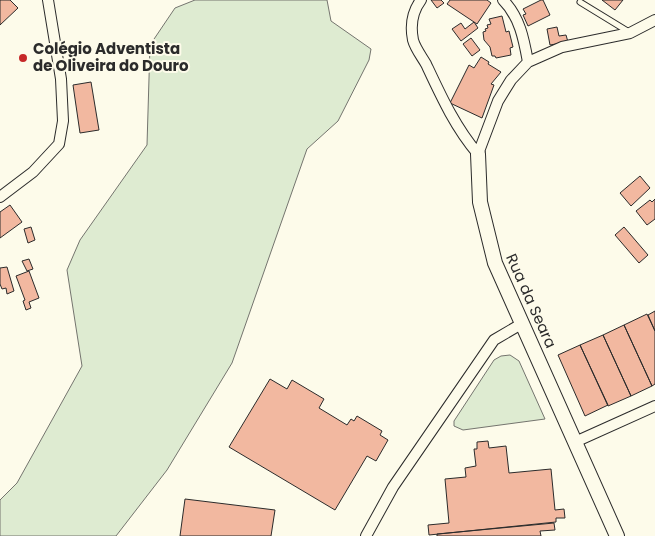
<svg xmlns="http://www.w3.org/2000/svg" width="655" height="536" font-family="Poppins,sans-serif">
	<rect width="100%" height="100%" fill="#fdfbea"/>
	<!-- green -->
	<path fill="#deebd1" stroke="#74746e" d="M195 0H327L331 21 371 49 369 60 338 121 307 149 232 363 167 470 116 536H0V500L17 483 82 366 67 270 80 240 147 145 150 45 175 8Z
		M510 355 519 361 545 419 463 430 454 426V421L494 360 501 356Z"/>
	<!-- building -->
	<path fill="#f2b8a0" stroke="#2b2b2b" d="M0 0H10L18 8 0 25Z
		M431 0H441L444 3 437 8Z
		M450 0H487L491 3 477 24 447 4Z
		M541 0H543L550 15 528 26 523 15 526 14 523 9Z
		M602 0H623L615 10Z
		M502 16 506 32 509 31 513 47 510 48 511 55 496 58 495 56H492L490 47 484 40 483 32 486 31 485 29 488 28 487 25 491 24 489 19Z
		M474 22 478 28 461 41 452 29 461 23 465 29Z
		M557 27 559 36 566 35 568 42 550 45 547 29Z
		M471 38 480 50 472 56 463 44Z
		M481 57 489 62 488 64 501 72 491 84 494 85 482 118 450 103 469 65 474 68Z
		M91 82 99 130 80 133 73 85Z
		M640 176 650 188 631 206 620 193Z
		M655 199V219L647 225 636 211 650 200 652 202Z
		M10 205 22 222 0 238V212Z
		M31 227 35 240 28 243 24 229Z
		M624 227 648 255 639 263 615 235Z
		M29 259 33 269 27 271 22 261Z
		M7 267 14 291 7 294 6 288 2 289 0 284V268Z
		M29 271 39 298 29 302 31 308 26 310 23 301 25 300 16 276Z
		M655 311V331L648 315Z
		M647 314 655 331V384L652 386 624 325Z
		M624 325 652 386 631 396 603 335Z
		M603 335 631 396 608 406 580 345Z
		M580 345 608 405 585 416 558 355Z
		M270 379 287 389 292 380 324 399 319 408 347 425 351 419 354 421 357 416 382 431 380 435 388 440 376 461 367 456 335 510 229 447Z
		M488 441 489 448 506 446 509 473 551 469 555 510 564 509 565 518H556V522L429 535 428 525 449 523 445 479 466 477 465 468 476 466 474 449H477V442Z
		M185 499 275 510 271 536H180Z
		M554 523 555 530 540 531 541 536H437V534Z"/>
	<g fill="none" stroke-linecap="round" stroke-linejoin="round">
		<defs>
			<path id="service" d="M580 2 629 32"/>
			<path id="minor" d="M421 0C412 12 410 25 413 40 415 48 422 57 426 64 441 96 455 127 478 154L498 101 511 80 528 62 562 47 630 33 655 20
				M503 0C520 17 524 40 528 62
				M0 197 33 172 59 144 63 121 61 79 48 0
				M575 442 655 406
				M366 536 393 487 494 340 523 323"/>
			<path id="tertiary" d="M478 154 480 202 495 263 617 536"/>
		</defs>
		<!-- service casing -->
		<use href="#service" stroke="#2b2b2b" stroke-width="7"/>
		<!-- minor casing -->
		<use href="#minor" stroke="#2b2b2b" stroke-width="12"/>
		<!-- tertiary casing -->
		<use href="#tertiary" stroke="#2b2b2b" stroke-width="16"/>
		<!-- service -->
		<use href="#service" stroke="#fdfbea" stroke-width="5"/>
		<!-- minor -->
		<use href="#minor" stroke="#fdfbea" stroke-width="10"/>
		<!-- tertiary -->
		<use href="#tertiary" stroke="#fdfbea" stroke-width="14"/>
	</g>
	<!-- markers -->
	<circle fill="#c62828" stroke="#fdfbea" stroke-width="2" cx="23" cy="58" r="5"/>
	<g text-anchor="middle" stroke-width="4" stroke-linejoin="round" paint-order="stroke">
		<!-- poi labels -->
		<g font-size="15" font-weight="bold" fill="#2b2b2b" stroke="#fdfbea" text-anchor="start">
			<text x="33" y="54">Colégio Adventista<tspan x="33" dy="17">de Oliveira do Douro</tspan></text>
		</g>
		<!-- street labels -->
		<g font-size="15" fill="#2b2b2b" stroke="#fdfbea">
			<text transform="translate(531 301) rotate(66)" y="5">Rua da Seara</text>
		</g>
	</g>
</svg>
